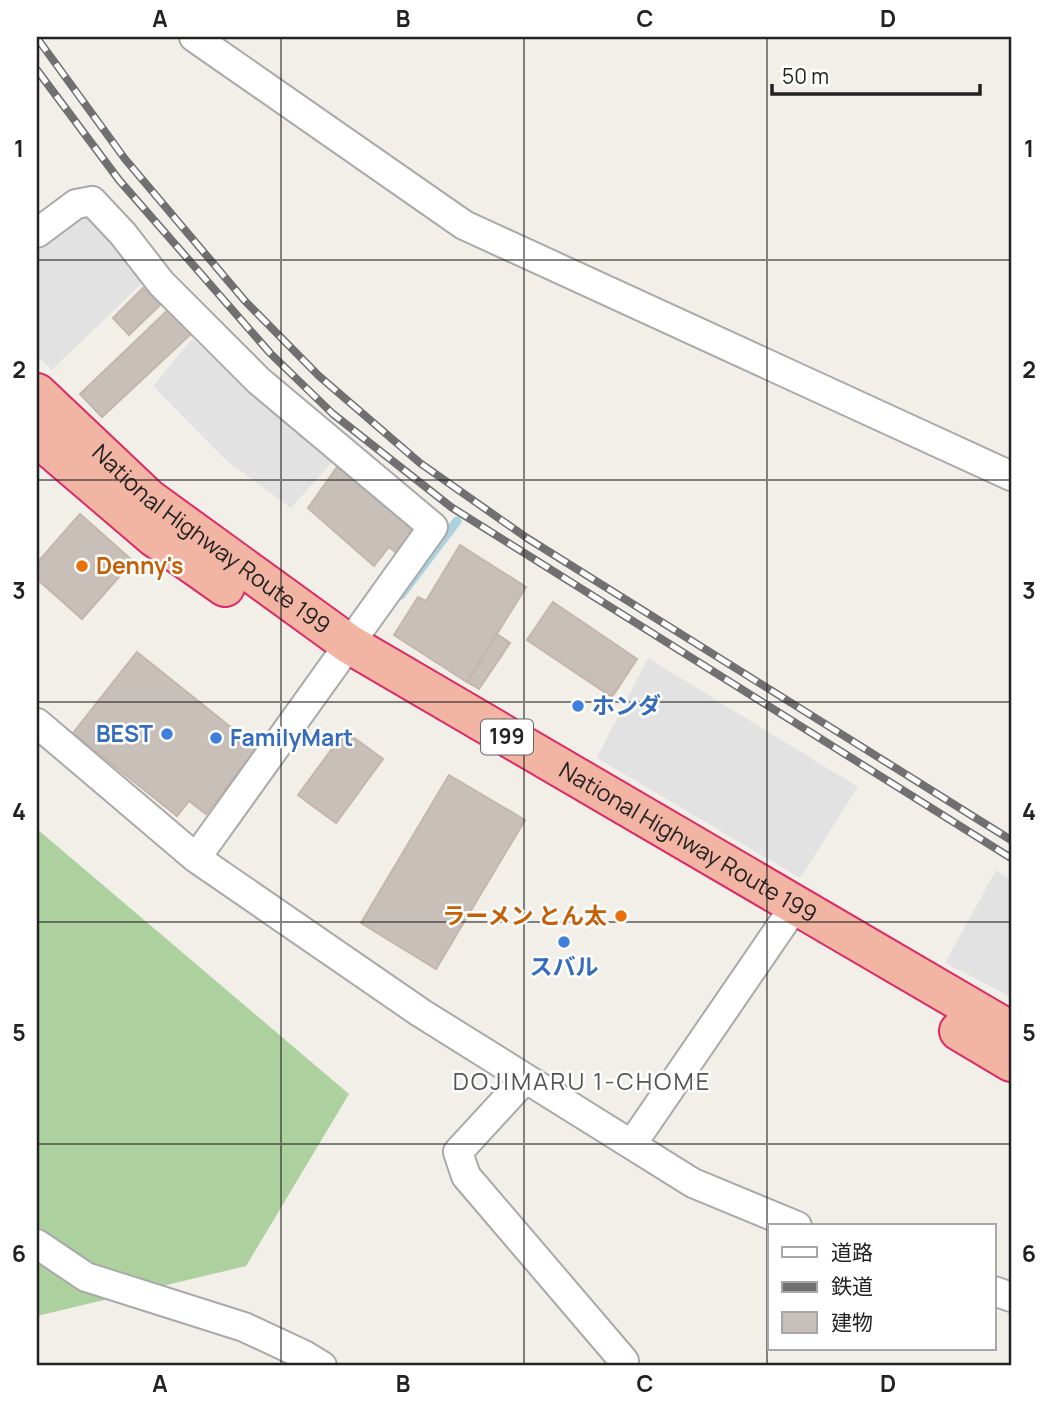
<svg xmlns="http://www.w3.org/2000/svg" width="1048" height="1403" font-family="Manrope,'Noto Sans JP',sans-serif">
	<rect width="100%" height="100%" fill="#f2efe9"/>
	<!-- forest -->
	<path fill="#add19e" d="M37 829 349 1094 246 1266 37 1316Z"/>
	<!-- parking -->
	<path fill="#e2e2e2" d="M77 212 92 215 145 280 52 370 37 356V241Z
		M192 339 334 460 291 508 226 460 153 386Z
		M648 658 858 787 800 878 597 758Z
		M996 870 1011 880V997L945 963Z"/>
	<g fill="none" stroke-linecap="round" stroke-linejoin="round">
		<!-- stream -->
		<path stroke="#aad3df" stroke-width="9" d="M401 595 457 521"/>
	</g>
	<!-- building -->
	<path fill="#c7bfb8" stroke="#c4b6ab" stroke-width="2" d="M143 288 160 305 129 335 113 318Z
		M169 309 192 333 102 417 80 394Z
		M337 467 410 523 411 539 399 555 389 547 374 566 308 508Z
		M80 514 133 561 82 619 37 579V563Z
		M460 545 526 587 467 682 394 635 418 597 426 601Z
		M553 602 637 659 612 697 527 640Z
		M497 634 510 643 479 689 467 682Z
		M137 652 257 748 206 814 189 801 177 816 73 733Z
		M345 731 383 759 336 823 298 795Z
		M449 775 525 820 436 969 361 923Z"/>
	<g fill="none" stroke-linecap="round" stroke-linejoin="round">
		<defs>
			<path id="minor" d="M194 37 464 225 1011 476
				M37 233 76 204 92 201 123 234 161 283 259 381 433 527 196 858
				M37 723 196 858 421 1013 693 1183 797 1226
				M525 1079 458 1152 466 1176 624 1361 621 1366
				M632 1144 795 906
				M37 1244 86 1277 244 1327 304 1355 322 1366
				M994 1291 1011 1297"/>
			<g id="trunk">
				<path id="s1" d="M37 393 149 499 349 644 1011 1031"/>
				<path d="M37 437 154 537 225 587"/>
				<path d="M959 1031 1011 1062"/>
			</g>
		</defs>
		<!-- minor casing -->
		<use href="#minor" stroke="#a9a9a9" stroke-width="32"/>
		<!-- trunk casing -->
		<use href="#trunk" stroke="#dc2a67" stroke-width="42"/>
		<!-- minor -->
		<use href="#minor" stroke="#fff" stroke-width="28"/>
		<!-- trunk -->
		<use href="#trunk" stroke="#f2b4a3" stroke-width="38"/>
		<defs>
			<path id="rail" d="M37 38 125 159 245 301 319 376 420 463 527 538 1011 840
				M37 70 119 180 270 353 333 414 451 507 1011 858"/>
		</defs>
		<!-- rail casing -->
		<use href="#rail" stroke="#707070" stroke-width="8"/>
		<!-- rail -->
		<use href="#rail" stroke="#fff" stroke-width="5" stroke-dasharray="16" stroke-linecap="butt"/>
	</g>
	<!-- grid -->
	<path fill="none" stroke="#222" stroke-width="2" stroke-opacity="0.55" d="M281 37V1366M524 37V1366M767 37V1366M37 260H1011M37 480H1011M37 702H1011M37 922H1011M37 1144H1011"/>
	<!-- markers -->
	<g fill="#e8710a" stroke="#fff" stroke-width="2.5">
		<circle cx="82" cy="566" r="7"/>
		<circle cx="621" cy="916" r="7"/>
	</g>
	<g fill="#3f7fe0" stroke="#fff" stroke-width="2.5">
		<circle cx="578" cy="706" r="7"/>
		<circle cx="167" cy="734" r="7"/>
		<circle cx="216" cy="738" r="7"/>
		<circle cx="564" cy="942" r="7"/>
	</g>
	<g text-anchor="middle" stroke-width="5" stroke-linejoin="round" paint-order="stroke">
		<!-- shield labels -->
		<rect fill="#fff" stroke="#646464" stroke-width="2" x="481" y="719.5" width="52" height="35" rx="5"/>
		<g font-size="21" font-weight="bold" fill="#222">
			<text x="507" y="744">199</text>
		</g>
		<!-- street labels -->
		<g font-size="23" fill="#222" stroke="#fff">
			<text dy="8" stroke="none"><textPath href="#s1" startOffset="228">National Highway Route 199</textPath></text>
			<text dy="8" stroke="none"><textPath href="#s1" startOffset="794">National Highway Route 199</textPath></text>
		</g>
		<!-- food labels -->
		<g font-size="23" font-weight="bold" fill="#c56008" stroke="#fff" text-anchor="start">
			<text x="96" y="574">Denny's</text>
			<text x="607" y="924" text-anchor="end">ラーメン とん太</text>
		</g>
		<!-- shop labels -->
		<g font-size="23" font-weight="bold" fill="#366cbe" stroke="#fff" text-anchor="start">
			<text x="592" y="714">ホンダ</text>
			<text x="153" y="742" text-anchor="end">BEST</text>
			<text x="230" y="746">FamilyMart</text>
			<text x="564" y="975" text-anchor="middle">スバル</text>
		</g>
		<!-- neighbourhood labels -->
		<g font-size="24" letter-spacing="2" fill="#555" stroke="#fff">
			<text x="582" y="1090">DOJIMARU 1-CHOME</text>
		</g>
	</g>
	<!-- border -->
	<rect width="1048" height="1403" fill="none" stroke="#ffffff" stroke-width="77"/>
	<!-- legend -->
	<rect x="768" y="1224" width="228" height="126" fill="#ffffff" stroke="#a7a7a7" stroke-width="2"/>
	<rect x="782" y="1247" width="35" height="10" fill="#ffffff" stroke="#a7a7a7" stroke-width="2"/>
	<text x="831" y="1260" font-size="21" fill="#222222">道路</text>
	<rect x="782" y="1282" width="35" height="10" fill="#707070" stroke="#a7a7a7" stroke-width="2"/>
	<text x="831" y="1294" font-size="21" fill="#222222">鉄道</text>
	<rect x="782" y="1312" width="35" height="21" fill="#c7bfb8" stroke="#a7a7a7" stroke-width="2"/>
	<text x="831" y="1330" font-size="21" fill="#222222">建物</text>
	<!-- scale -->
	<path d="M772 84v10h208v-10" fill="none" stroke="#222222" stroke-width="3.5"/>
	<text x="782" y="84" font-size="21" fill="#222222" stroke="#ffffff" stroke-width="5" paint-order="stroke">50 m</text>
	<rect x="38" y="38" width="972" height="1326" fill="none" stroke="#222" stroke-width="2.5"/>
	<g font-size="23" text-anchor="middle" font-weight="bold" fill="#222">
		<text x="160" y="27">A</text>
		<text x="403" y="27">B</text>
		<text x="645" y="27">C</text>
		<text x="888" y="27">D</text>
		<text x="19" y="157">1</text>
		<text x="1029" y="157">1</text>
		<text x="19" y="378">2</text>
		<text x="1029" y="378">2</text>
		<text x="19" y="599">3</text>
		<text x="1029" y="599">3</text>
		<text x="19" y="820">4</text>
		<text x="1029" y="820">4</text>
		<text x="19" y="1041">5</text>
		<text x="1029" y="1041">5</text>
		<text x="19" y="1262">6</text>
		<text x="1029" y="1262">6</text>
		<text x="160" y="1392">A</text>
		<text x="403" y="1392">B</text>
		<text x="645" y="1392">C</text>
		<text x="888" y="1392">D</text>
	</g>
</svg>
